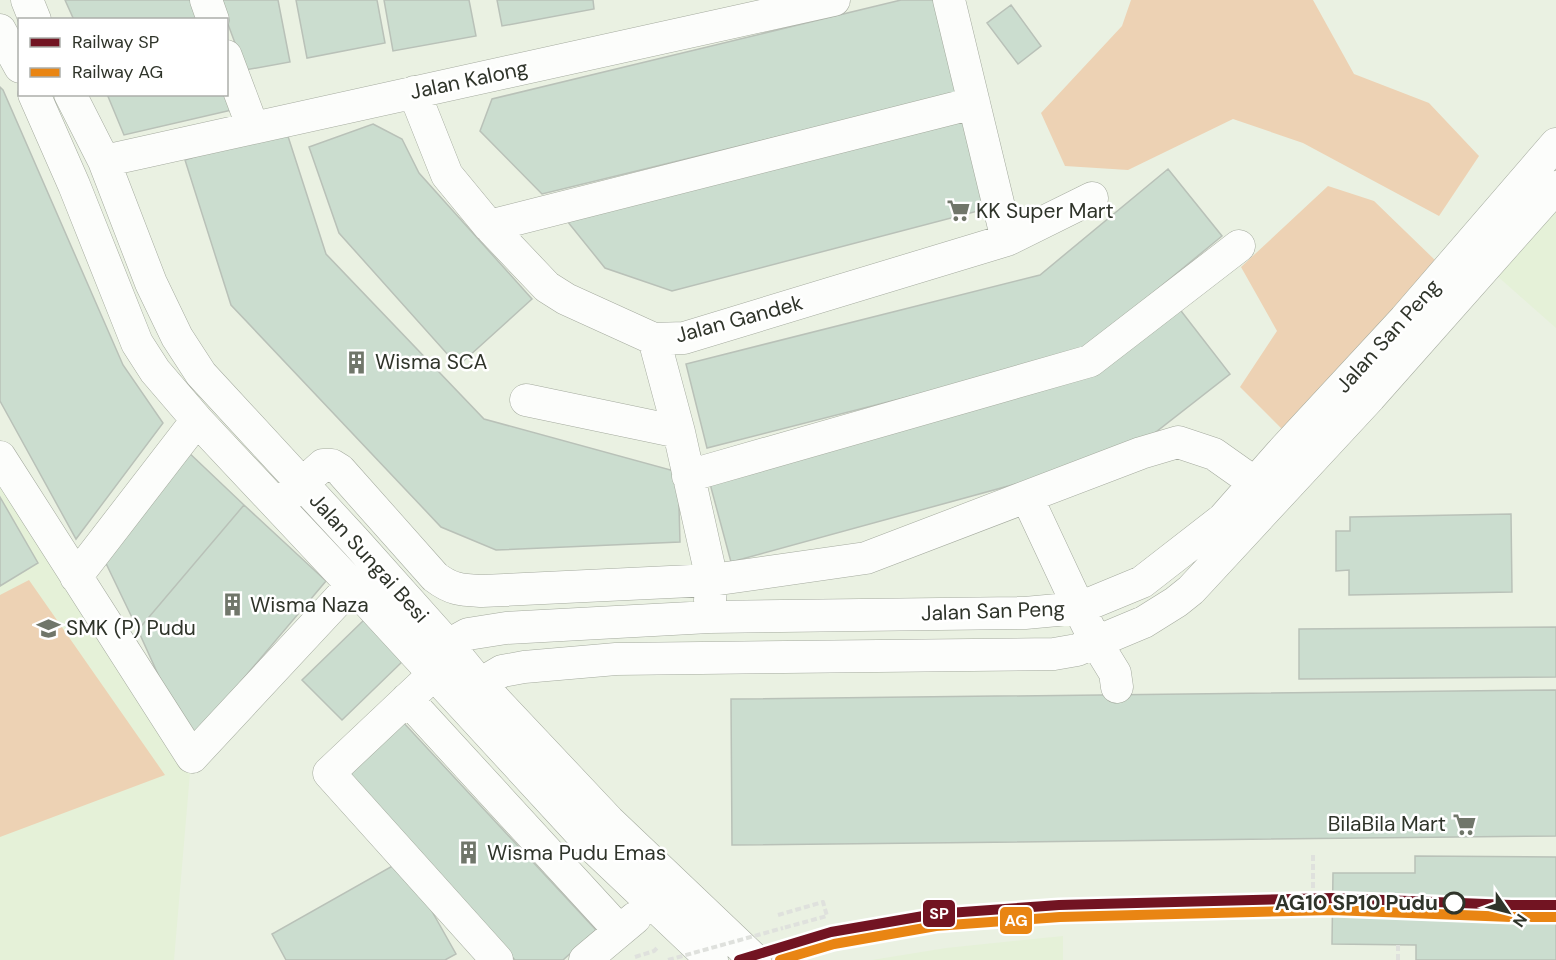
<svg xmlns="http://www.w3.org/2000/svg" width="1556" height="960" font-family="'DM Sans',sans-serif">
	<rect width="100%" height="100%" fill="#eaf1e2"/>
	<!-- built -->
	<path fill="#e5f1d8" d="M1556 207V328L1496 275Z
		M0 484 190 773 174 960H0Z
		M1063 936V960H872L946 948Z"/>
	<!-- green -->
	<path fill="#edd2b4" d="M1131 0H1313L1354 74 1429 103 1479 156 1439 216 1303 143 1233 119 1128 170 1065 166 1041 113 1122 26Z
		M1328 186 1374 201 1437 262 1285 432 1240 387 1277 331 1241 267Z
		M29 580 165 775 0 837V595Z"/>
	<!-- building -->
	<path fill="#cbddcf" stroke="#b9c1b8" stroke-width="1.5" d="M65 0H197L204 20H74Z
		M219 0H278L290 62 245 70Z
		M296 0H377L385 43 307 58Z
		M384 0H469L476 36 393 51Z
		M497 0H593L594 9 502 26Z
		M901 0H944L966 91 542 194 480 131 492 99Z
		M1011 5 1041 46 1018 64 987 23Z
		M0 87 3 90 123 365 163 423 76 539 0 401Z
		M107 94H226L236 109 124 135Z
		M972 109 997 206 672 291 605 268 563 216Z
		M373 124 402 139 419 173 532 299 458 366 339 233 309 147Z
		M285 127 326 254 484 419 678 472 680 542 496 550 441 527 231 305 185 160Z
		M1168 169 1222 236 1080 353 707 448 686 364 1040 275Z
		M1178 307 1230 374 1129 453 731 562 709 480 1093 375Z
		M185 449 244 505 138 630 102 555Z
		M0 497 38 563 0 586Z
		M244 505 326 581 189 743 138 630Z
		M1511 514 1512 592 1349 595V570L1336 571V531H1350V517Z
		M365 619 405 659 342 720 302 680Z
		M1556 627V677L1299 679V629Z
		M1556 690V836L732 845 731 699Z
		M402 721 596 930 563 960H515L343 776Z
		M1415 856 1556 857V960H1416V945L1332 944 1333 873H1415Z
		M403 860 456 954 445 960H286L272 934Z"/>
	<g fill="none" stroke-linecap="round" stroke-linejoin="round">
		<defs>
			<path id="minor" d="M27 0 35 20
				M206 0 213 20
				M949 0 1007 240
				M0 30 20 67
				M226 56 253 128
				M414 92 447 175 489 226 547 287 566 299 654 339 684 338 1007 240 1092 198
				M34 94 74 185 137 343 155 371 197 420 352 585 594 848 712 960
				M70 94 104 161 151 283 177 337 201 374 357 543 448 645 480 684 609 821 755 960
				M104 161 834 0
				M489 226 974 103
				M654 339 679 432 712 580 710 600
				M526 400 679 432
				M0 457 192 757 352 585
				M688 476 1090 361 1239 246
				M287 497 323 465H332L340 470 435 577C452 590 461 590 482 591L712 580 866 558 1141 453 1178 442 1214 454 1255 483
				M1027 497 1079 608 1096 642 1115 673 1117 687
				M76 577 197 420
				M424 663 448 645 468 634 506 628 709 617 1025 613 1079 608 1142 582 1223 519 1281 453 1405 319 1556 144
				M434 674 329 773 497 960
				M407 699 619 930
				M460 702 480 684 502 671 524 667 616 659 1054 654 1077 650 1144 622 1176 602 1191 590 1370 397 1556 187
				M585 960 635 918"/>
		</defs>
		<!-- minor casing -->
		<use href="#minor" stroke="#a4aa9e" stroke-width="33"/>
		<!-- path -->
		<path stroke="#dfe1dd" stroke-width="4" stroke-dasharray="6 3" stroke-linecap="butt" d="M1313 855V909
			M778 915 823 902 827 916 783 928
			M635 957 654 951 658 947
			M1398 960V944"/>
		<!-- minor -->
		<use href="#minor" stroke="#fcfdfb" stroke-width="32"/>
		<!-- path-bridge -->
		<path stroke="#dfe1dd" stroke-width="4" stroke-dasharray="6 3" stroke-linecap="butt" d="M668 960 783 928"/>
		<defs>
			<path id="rail-1" d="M739 960 831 932 935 914 1059 905 1332 898 1511 905H1556"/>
			<path id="rail-2" d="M780 960 834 944 936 926 1060 917 1332 910 1511 917H1556"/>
		</defs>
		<!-- rail-1 casing -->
		<use href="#rail-1" stroke="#fff" stroke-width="15"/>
		<!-- rail-2 casing -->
		<use href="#rail-2" stroke="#fff" stroke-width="15"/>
		<!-- rail-1 -->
		<use href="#rail-1" stroke="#721422" stroke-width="10"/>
		<!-- rail-2 -->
		<use href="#rail-2" stroke="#e98513" stroke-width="10"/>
	</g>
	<!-- icons -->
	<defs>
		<symbol id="supermarket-bare" viewBox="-9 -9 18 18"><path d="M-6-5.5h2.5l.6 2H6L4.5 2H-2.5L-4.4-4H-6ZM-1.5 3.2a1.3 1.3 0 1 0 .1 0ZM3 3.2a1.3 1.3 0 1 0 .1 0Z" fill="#70766a" stroke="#fff" stroke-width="2.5" paint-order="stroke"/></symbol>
		<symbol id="building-bare" viewBox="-9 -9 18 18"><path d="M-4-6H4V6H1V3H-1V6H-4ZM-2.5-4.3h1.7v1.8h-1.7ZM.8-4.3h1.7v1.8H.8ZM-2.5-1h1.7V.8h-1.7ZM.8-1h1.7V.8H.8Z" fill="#70766a" stroke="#fff" stroke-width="2.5" paint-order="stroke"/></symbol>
		<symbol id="school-bare" viewBox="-9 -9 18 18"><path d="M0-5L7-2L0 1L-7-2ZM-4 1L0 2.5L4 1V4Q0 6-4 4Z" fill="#70766a" stroke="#fff" stroke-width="2.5" paint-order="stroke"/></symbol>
	</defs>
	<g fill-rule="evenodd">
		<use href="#supermarket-bare" x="942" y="194" width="33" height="33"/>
		<use href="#building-bare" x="340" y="346" width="33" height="33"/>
		<use href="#building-bare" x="216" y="588" width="33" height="33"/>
		<use href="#school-bare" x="32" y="612" width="33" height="33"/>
		<use href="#supermarket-bare" x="1448" y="808" width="33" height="33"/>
		<use href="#building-bare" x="452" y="836" width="33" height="33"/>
	</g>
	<!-- markers -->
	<circle fill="#fff" stroke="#2f342a" stroke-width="3" cx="1454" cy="903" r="10"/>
	<g text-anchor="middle" stroke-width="5" stroke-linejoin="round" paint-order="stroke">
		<!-- street labels -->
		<g font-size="21" fill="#2f342a" stroke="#fff">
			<text transform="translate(469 80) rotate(-12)" y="7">Jalan Kalong</text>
			<text transform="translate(739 319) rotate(-15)" y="7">Jalan Gandek</text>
			<text transform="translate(1388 336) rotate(-48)" y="7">Jalan San Peng</text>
			<text transform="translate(369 558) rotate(48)" y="7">Jalan Sungai Besi</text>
			<text transform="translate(993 611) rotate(-2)" y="7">Jalan San Peng</text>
		</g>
		<!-- poi labels -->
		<g font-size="21" fill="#2f342a" stroke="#fff" text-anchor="start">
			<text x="976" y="218">KK Super Mart</text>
			<text x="375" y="369">Wisma SCA</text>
			<text x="250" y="612">Wisma Naza</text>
			<text x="66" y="635">SMK (P) Pudu</text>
			<text x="1446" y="831" text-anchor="end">BilaBila Mart</text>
			<text x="487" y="860">Wisma Pudu Emas</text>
		</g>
		<!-- stop labels -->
		<g font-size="21" font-weight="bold" fill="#2f342a" stroke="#fff" text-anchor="end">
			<text x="1438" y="910">AG10 SP10 Pudu</text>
		</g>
	</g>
	<g stroke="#fff" stroke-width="2">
		<rect x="922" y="899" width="34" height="29" rx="6" fill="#721422"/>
		<rect x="999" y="906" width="34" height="29" rx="6" fill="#e98513"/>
	</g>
	<g font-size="16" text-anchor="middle" font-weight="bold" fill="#fff">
		<text x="939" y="919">SP</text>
		<text x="1016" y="926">AG</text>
	</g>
	<!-- legend -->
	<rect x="18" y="18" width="210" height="78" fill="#ffffff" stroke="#acaeaa" stroke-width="1.5"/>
	<rect x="30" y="38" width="30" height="9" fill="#721422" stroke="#acaeaa" stroke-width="1.5"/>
	<text x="72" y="48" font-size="18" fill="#2f342a">Railway SP</text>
	<rect x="30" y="68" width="30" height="9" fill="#e98513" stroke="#acaeaa" stroke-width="1.5"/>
	<text x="72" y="78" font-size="18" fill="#2f342a">Railway AG</text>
	<!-- north arrow -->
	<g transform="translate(1508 912) rotate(125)" stroke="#ffffff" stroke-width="4.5" paint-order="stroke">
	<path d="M0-4.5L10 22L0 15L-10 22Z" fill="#2f342a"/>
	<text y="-9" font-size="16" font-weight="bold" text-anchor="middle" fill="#2f342a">N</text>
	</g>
</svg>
